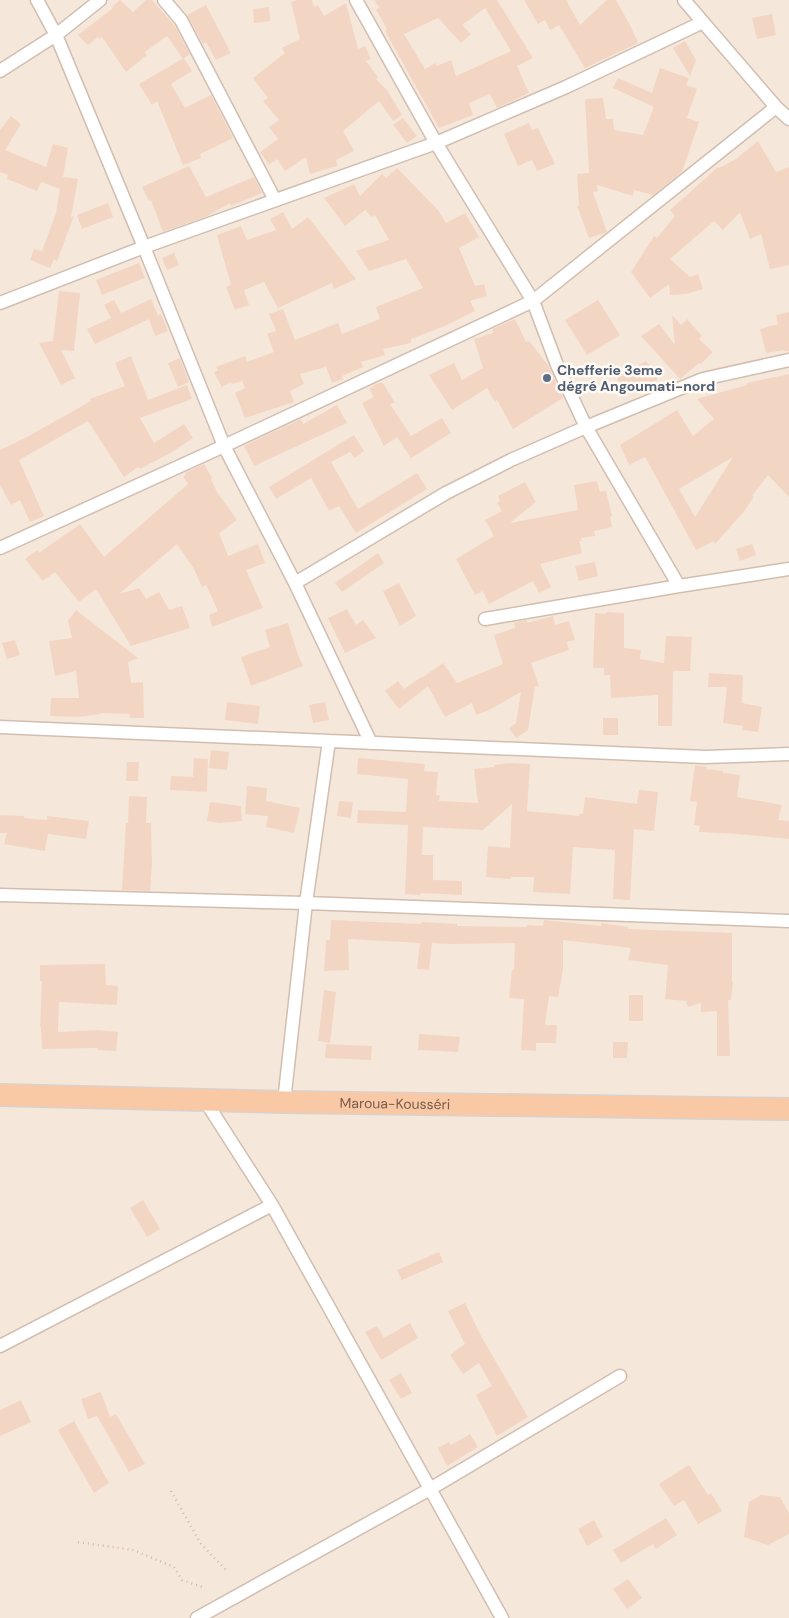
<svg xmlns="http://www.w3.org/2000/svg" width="789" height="1618" font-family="'DM Sans',sans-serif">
	<rect width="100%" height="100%" fill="#fdf6ec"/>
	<!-- residential -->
	<path fill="#f5e8da" d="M0 0H789V1618H0Z"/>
	<!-- building -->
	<path fill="#f3d5c3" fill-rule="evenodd" d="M120 0 133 12 146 0H152L174 25 190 54 183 59 167 36 145 52 147 55 126 72 102 37 99 39 98 37 88 45 78 35 113 8 112 7Z
		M298 0H312L314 7 318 5 324 16 346 3 358 49 365 46 371 59 366 61 378 77 376 79 387 90 402 115 393 121 379 101 343 131 354 151 336 160 337 166 310 174 306 157 285 171 277 159 269 165 260 152 278 139 269 127 279 120 263 101 268 98 253 78 285 53 282 48 300 39 291 2Z
		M374 0H497L533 58 517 66 529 93 497 108 490 94 469 103 473 115 439 128 385 31 387 29 376 10 379 7ZM485 8 511 51 456 76 451 60 437 66 435 63 425 69 404 34 438 18 461 43 471 34 462 25Z
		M524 0H566L580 25 607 0H616L630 25 638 43 585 68 559 25 550 30 545 20 538 24Z
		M206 5 231 53 216 60 206 42 203 44 187 15Z
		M269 7 270 21 254 23 253 9Z
		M772 14 776 35 757 39 752 18Z
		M685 41 696 60 690 76 673 48Z
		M184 58 192 71 171 84 185 108 211 95 233 138 200 154 201 158 183 165 157 101 152 105 139 84Z
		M660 68 689 78 686 85 697 89 687 118 699 122 682 172 653 195 634 190 633 196 597 185 598 191 593 192 607 232 589 238 577 206H579L577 174 589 173 585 99 603 98 606 119H613L614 130 643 135 654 107 613 88 618 78 652 93Z
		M11 116 21 124 5 150 46 167 53 144 68 148 63 177 78 179 71 217 74 216 57 261 54 259 50 268 30 260 34 249 42 251 56 213 60 189 41 182 37 191 7 179 8 175 0 172V130Z
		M403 118 417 136 407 143 393 125Z
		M529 123 532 130 538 128 555 164 537 171 532 160 518 166 504 134Z
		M758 141 776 172 789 167V265L770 269 761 234 750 239 740 212 723 230 714 221 670 259 690 277 698 274 703 289 686 294 670 295 669 284 650 298 631 272 654 236 657 238 675 216 670 210 718 167 719 168 736 159Z
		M189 166 206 197 254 177 262 193 231 206 230 203 207 216 163 232 151 200 149 201 142 187Z
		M397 168 438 210 446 223 465 213 479 237 459 248 475 286 484 284 487 296 470 301 475 311 445 326 411 339V343L383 349 385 355 361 362 363 367 342 376 343 379 332 383 326 367 300 374 304 384 290 391 294 402 245 418 235 393 245 388 242 381 232 384 231 382 222 387 214 373 218 370 216 367 245 356 247 362 274 352 267 334 276 331 269 314 283 309 295 340 338 323 342 334 380 319 376 307 423 288 406 259 369 271 356 251 389 240 375 215 372 217 365 210 345 226 324 198 354 184 360 196 382 174 386 178Z
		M108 203 113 217 82 229 77 215Z
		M283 212 292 229 308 217 356 279 334 289 332 283 278 308 264 282 244 290 249 305 235 310 226 287 231 285 217 235 241 226 247 240 276 230 270 219Z
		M174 253 179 265 167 270 162 258Z
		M139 263 145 278 102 295 96 280Z
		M59 291 80 293 74 351 61 350 75 378 61 385 39 343 53 341Z
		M151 299 158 315 95 344 87 329 111 318 104 305 114 300 121 313Z
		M598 300 620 335 587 355 565 320Z
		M789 312V351H785L784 350 766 353 760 329 778 324 776 315Z
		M161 314 168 331 155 336 149 319Z
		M672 315 681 325 687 319 702 336 699 339 713 352 701 364 699 363 680 379 641 336 659 324 675 345Z
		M515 319 526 342 529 341 548 365 563 398 513 429 497 400 495 402 487 388 452 410 429 375 454 363 462 380 483 368 474 339 493 333 492 329Z
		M131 356 148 400 187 385 192 399 140 418 154 443 184 424 193 438 172 452 140 469 138 467 124 477 88 421 19 460 44 516 30 522 20 500 11 505 0 485V450L27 437 91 401 90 399 125 386 115 363Z
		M180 358 189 382 178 387 168 363Z
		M646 361 658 380 624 390 617 378Z
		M789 374V497L768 475 752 496 754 497 742 514 715 544 714 541 696 550 645 457 629 465 620 445 677 410 693 436 714 419 697 399 747 385V383ZM733 457 695 517 679 489Z
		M378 383H383L395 403 390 404 411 436 442 418 451 433 411 458 397 437 384 446 362 403 374 397 369 389Z
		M337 405 347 423 254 466 244 446 301 419 303 424Z
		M354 435 364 451 355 458 350 452 331 462 358 509 417 473 427 489 356 533 339 506 329 511 311 478 276 499 269 487Z
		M204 464 212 478 211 479 217 492 237 520 219 533 228 556 258 544 265 563 246 570 263 608 212 627 209 615 218 611 206 585 202 587 194 569 177 544 119 594 139 588 146 599 159 592 169 610 182 606 190 628 131 646 96 589 79 602 55 572 43 581 25 559 37 550 39 553 80 524 104 557 188 484 183 476 186 474 185 473Z
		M597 481 600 492 606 491 612 516 610 517 612 527 594 531 595 536 581 538 582 541H579L582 553 540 564 551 587 539 593 533 581 489 604 483 591 475 595 456 559 494 536 485 520 502 511 497 503 500 501 498 496 525 482 536 502 510 523 578 510 574 485Z
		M752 544 756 555 740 561 736 549Z
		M378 553 384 563 342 592 335 583Z
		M595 562 598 576 579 581 575 566Z
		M399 583 416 616 400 626 383 591Z
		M347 609 356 625 363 620 376 638 345 653 328 618Z
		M76 610 138 658 128 662 131 683 143 682 144 718H130V714L101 713V714L78 717 50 716 51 698H79L76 671 55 676 49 641 72 638 68 621Z
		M606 612 624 613V648L641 650 640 659 664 663 666 636 692 637 690 671H673L672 726H658V695L611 698 610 675H604V668H593L595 613 606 614Z
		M553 616 555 625 569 621 575 640 567 642 569 650 531 663 539 686 535 687 528 730 516 738 509 728 516 723 521 692 489 710 476 715 472 703 445 717 428 686 399 709 385 691 398 681 404 689 423 676 425 680 423 677 443 663 457 683 503 664 494 635 515 628 514 623 527 620V623Z
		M288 623 298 655 303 666 251 686 241 657 270 647 265 630Z
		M15 640 20 655 7 659 2 643Z
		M709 673 743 675 742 703 762 707 758 732 742 730 743 726 723 723 727 687H708Z
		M227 702 260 706 258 724 225 720Z
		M325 702 329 720 313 723 309 705Z
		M603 718H618V735H603Z
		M211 750 229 752 227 770 209 768Z
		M194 758 208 759 207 792 170 790 171 776 193 777Z
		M358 758 425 764 424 771 438 772 436 795H440L439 801 478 803 474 769 494 767V765L510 763 530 764 527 811 579 816V814H583L585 797 637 804 639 790 658 792 654 831 634 829 630 900 613 899 615 850 573 847 570 894 533 892 534 877H511V879L486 877 488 846 510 848 512 804 483 830 423 827 422 855H433V880L462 881V895L421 893 420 895 405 894 408 825 357 823 358 810 406 812 408 779 357 774Z
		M127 762H139L138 781H126Z
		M695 765 707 767V769L723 771V773L740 775 737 797 782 805 778 820 789 821V839L738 834 699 832 700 826 694 825 697 802 690 801Z
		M247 786 267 788 266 801 300 808 294 833 266 827 268 816 245 814Z
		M129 796 147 797 146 823H151L152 863 150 891 122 890 126 823H128Z
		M339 801 353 802 351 818 337 816Z
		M210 802 241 806 242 821 219 823 207 821Z
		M0 815 24 816V818L47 820V816L89 821 86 839 48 834 45 851 4 844 7 833H0Z
		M331 920 421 924V922L457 924V926L527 927V925L543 926 544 920 601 926V923L628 927V929L732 933V982H733L731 1000H728L730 1056H717V1011L701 1012V1003L688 1007 686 1001 665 999 668 965 628 960 631 948 563 940V969L558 997 549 996 545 1025H557L556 1043H536V1051L521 1050 524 999 509 998 512 970H514L515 943 453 944 432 943 429 970 417 969 420 943 348 939 349 970 324 971 326 940H330Z
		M105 964 106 985 118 986 117 1005 59 1002 58 1032 99 1030 118 1032 116 1051 98 1050V1048L42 1049 41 1027H40L42 981H40V965Z
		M324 990 336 992 330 1043 318 1041Z
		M629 995H643V1021H629Z
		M419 1034 460 1037 458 1052 418 1050Z
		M613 1042H628L627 1058H613Z
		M326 1044 372 1046 371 1060 325 1058Z
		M143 1200 160 1229 147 1237 130 1208Z
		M439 1252 443 1262 402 1280 397 1270Z
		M465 1303 481 1336 528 1417 497 1436 476 1395 492 1386 479 1363 463 1374 450 1355 465 1344 448 1311Z
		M410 1323 418 1338 381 1360 365 1332 377 1326 384 1338Z
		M401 1373 412 1393 401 1399 389 1380Z
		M101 1392 110 1417 116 1414 145 1464 129 1472 97 1416 88 1419 81 1399Z
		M21 1400 31 1422 0 1436V1410Z
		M74 1421 109 1483 94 1493 58 1430Z
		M470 1434 478 1447 447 1466 438 1448 449 1442 451 1445Z
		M689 1465 708 1495 711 1493 722 1511 698 1524 684 1500 674 1506 659 1484Z
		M761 1495 780 1497 789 1513V1534L768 1545 744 1537 749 1502Z
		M666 1518 677 1535 656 1549 653 1544 621 1563 613 1550Z
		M594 1520 603 1537 587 1546 578 1529Z
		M628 1579 642 1598 627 1609 613 1589Z"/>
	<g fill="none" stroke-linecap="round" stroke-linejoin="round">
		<defs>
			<path id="minor" d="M37 0 56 35 144 247 224 446 295 583 446 493 511 460 586 427 703 379 789 360
				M164 0 181 20 275 200
				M356 0 436 143 533 301 557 365 586 427 679 586 789 569
				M684 0 776 107 789 119
				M0 71 56 35 100 0
				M0 303 144 247 436 143 566 87 703 22
				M0 548 224 446 533 301 776 107
				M295 583 371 743
				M485 619 679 586
				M0 727 705 757 789 754
				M0 895 306 903 789 921
				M204 1099 272 1205 502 1618
				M284 1102 306 903 329 741
				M0 1346 272 1205
				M197 1618 430 1489 620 1376"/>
			<g id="trunk">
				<path id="s1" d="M0 1095 284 1102 789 1109"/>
			</g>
		</defs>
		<!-- minor casing -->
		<use href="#minor" stroke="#d1beb0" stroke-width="15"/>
		<!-- trunk casing -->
		<use href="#trunk" stroke="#dad1cd" stroke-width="24"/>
		<!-- path -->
		<path stroke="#d9b8a5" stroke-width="2.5" stroke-dasharray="1 4" stroke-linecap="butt" d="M171 1491 201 1544 226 1570
			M78 1542 133 1550 174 1567 182 1580 205 1588"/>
		<!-- minor -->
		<use href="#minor" stroke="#fff" stroke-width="12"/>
		<!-- trunk -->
		<use href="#trunk" stroke="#f9c8a4" stroke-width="21"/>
	</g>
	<!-- markers -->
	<circle fill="#5c6f8a" stroke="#fffaf3" stroke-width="2" cx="547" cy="378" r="5"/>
	<g text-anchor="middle" stroke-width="5" stroke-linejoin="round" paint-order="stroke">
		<!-- service labels -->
		<g font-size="14" font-weight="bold" fill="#4e5e75" stroke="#fffaf3" text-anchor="start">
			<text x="557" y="375">Chefferie 3eme<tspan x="557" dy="16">dégré Angoumati-nord</tspan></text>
		</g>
		<!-- street labels -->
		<g font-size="14" fill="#7a5c4d" stroke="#fffaf3">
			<text dy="5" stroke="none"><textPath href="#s1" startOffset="395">Maroua-Kousséri</textPath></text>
		</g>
	</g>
</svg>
